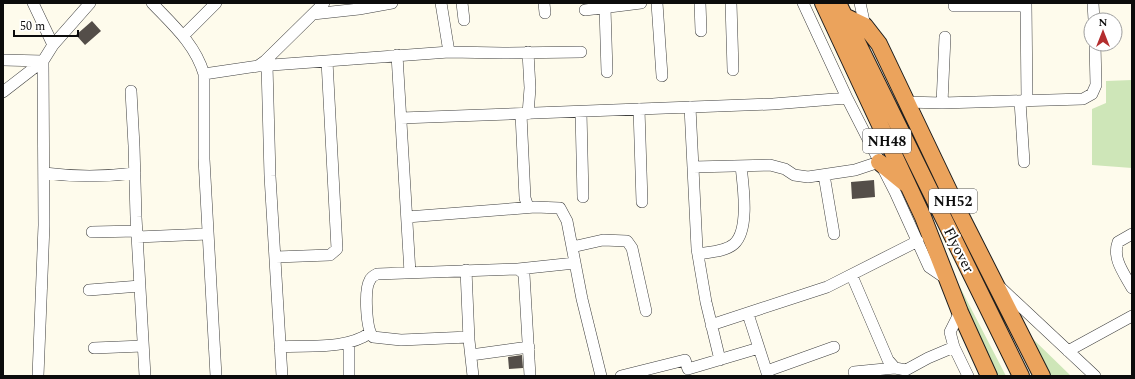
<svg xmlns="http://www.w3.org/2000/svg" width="1135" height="379" font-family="Spectral,serif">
	<rect width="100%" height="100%" fill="#fefbec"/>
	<!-- green -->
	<path fill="#cee6b8" d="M1132 80V168L1092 165V109L1106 103V81Z
		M945 258 1006 376H990Z
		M1033 339 1071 376H1046L1029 341Z"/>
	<!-- building -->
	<path fill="#544e49" d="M92 21 101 31 85 45 76 35Z
		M874 180 875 197 852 199 851 182Z
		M522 355 523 368 509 369 508 357Z"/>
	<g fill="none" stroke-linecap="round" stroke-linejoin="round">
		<defs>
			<path id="minor" d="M33 3 53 45
				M152 3C173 25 195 44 204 74V159L216 376
				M441 3 449 52
				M462 3 464 20
				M544 3 545 13
				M657 3 662 76
				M700 3 701 31
				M731 3 733 70
				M803 3 847 98 895 192 929 267 948 280
				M860 3 865 26
				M1026 3 1027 101
				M1093 3 1094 20
				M954 6H1026
				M605 8 607 72
				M585 10 641 3
				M313 14 359 9 392 3
				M183 36 216 3
				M397 55 410 273
				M3 60 43 61 44 225 38 376
				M267 65 270 176 282 376
				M258 66 449 52 503 53 581 52
				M204 74 258 66 265 61 324 3
				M131 91 134 146 136 217 145 376
				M3 92 43 61 53 45 90 3
				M1020 101 1024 162
				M906 102 942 103 1083 99 1092 94 1096 85 1095 44
				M942 103 945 37
				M690 107 697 249 706 302 720 360
				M639 109 642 202
				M581 112 583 197
				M521 114 525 198 528 207
				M528 114 530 88 528 52
				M401 118 773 104 847 98
				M693 167 770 165 785 169 794 175 808 177 855 170 879 162
				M44 173C75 177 104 177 135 173
				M824 175 834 234
				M407 217 535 207 560 208 567 221 582 299 601 376
				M92 232 137 231
				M1132 234 1118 242C1112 259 1124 273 1132 288
				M137 237 208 234
				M572 247 603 240 627 241 632 248 646 311
				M698 254C708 252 725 252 734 244 750 230 743 185 741 166
				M276 257 330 255 337 249 327 61
				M518 269 575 263
				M466 270 469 340 473 376
				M852 276 888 360 895 368 906 370 928 358 954 347
				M1001 288 1095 376
				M89 290 140 286
				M960 312 950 332 954 347 968 376
				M748 314 768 376
				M711 325 827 287 918 241
				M469 337 401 340 373 337C366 329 364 289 370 280 371 277 375 275 377 274L518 269 524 274 530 376
				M349 343V376
				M280 347C309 345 345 350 370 333
				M94 348 143 346
				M1068 351 1132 316
				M471 355 529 347
				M767 371 834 347
				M854 372 895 368
				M621 376 685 360 688 369 759 348"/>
			<path id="highway" d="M823 3 923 217 960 312 989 376
				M838 3 1021 376
				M844 16 865 26 879 44 961 216 1042 376
				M879 162 906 184"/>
		</defs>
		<!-- minor casing -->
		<use href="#minor" stroke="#3f3f3f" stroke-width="12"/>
		<!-- highway casing -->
		<use href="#highway" stroke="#1d1d1d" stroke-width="18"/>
		<!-- minor -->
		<use href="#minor" stroke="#fff" stroke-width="11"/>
		<!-- highway -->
		<use href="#highway" stroke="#eba35c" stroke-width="16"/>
	</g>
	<g text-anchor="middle" stroke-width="4" stroke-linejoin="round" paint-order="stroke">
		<!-- shield labels -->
		<g fill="#fff" stroke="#555" stroke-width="1">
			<rect x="863" y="129" width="48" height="24" rx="3"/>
			<rect x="929" y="189" width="48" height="24" rx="3"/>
		</g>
		<g font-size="14" font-weight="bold" fill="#0c0c0c">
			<text x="887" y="146">NH48</text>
			<text x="953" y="206">NH52</text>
		</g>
		<!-- street labels -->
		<g font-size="15" fill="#0c0c0c" stroke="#fff">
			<text transform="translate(959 250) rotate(63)" y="5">Flyover</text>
		</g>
	</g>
	<!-- border -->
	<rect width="1135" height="379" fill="none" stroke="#0c0c0c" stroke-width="8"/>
	<!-- north arrow -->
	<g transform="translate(1103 32)"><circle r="19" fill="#ffffff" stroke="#9e9e9e"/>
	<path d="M0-3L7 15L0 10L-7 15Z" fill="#b32d2e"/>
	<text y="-6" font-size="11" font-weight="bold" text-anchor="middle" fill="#0c0c0c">N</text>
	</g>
	<!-- scale -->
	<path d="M14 30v6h64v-6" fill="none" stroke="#0c0c0c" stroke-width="2"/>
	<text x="20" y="30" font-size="12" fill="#0c0c0c" stroke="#ffffff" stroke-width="3" paint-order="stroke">50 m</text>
</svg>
